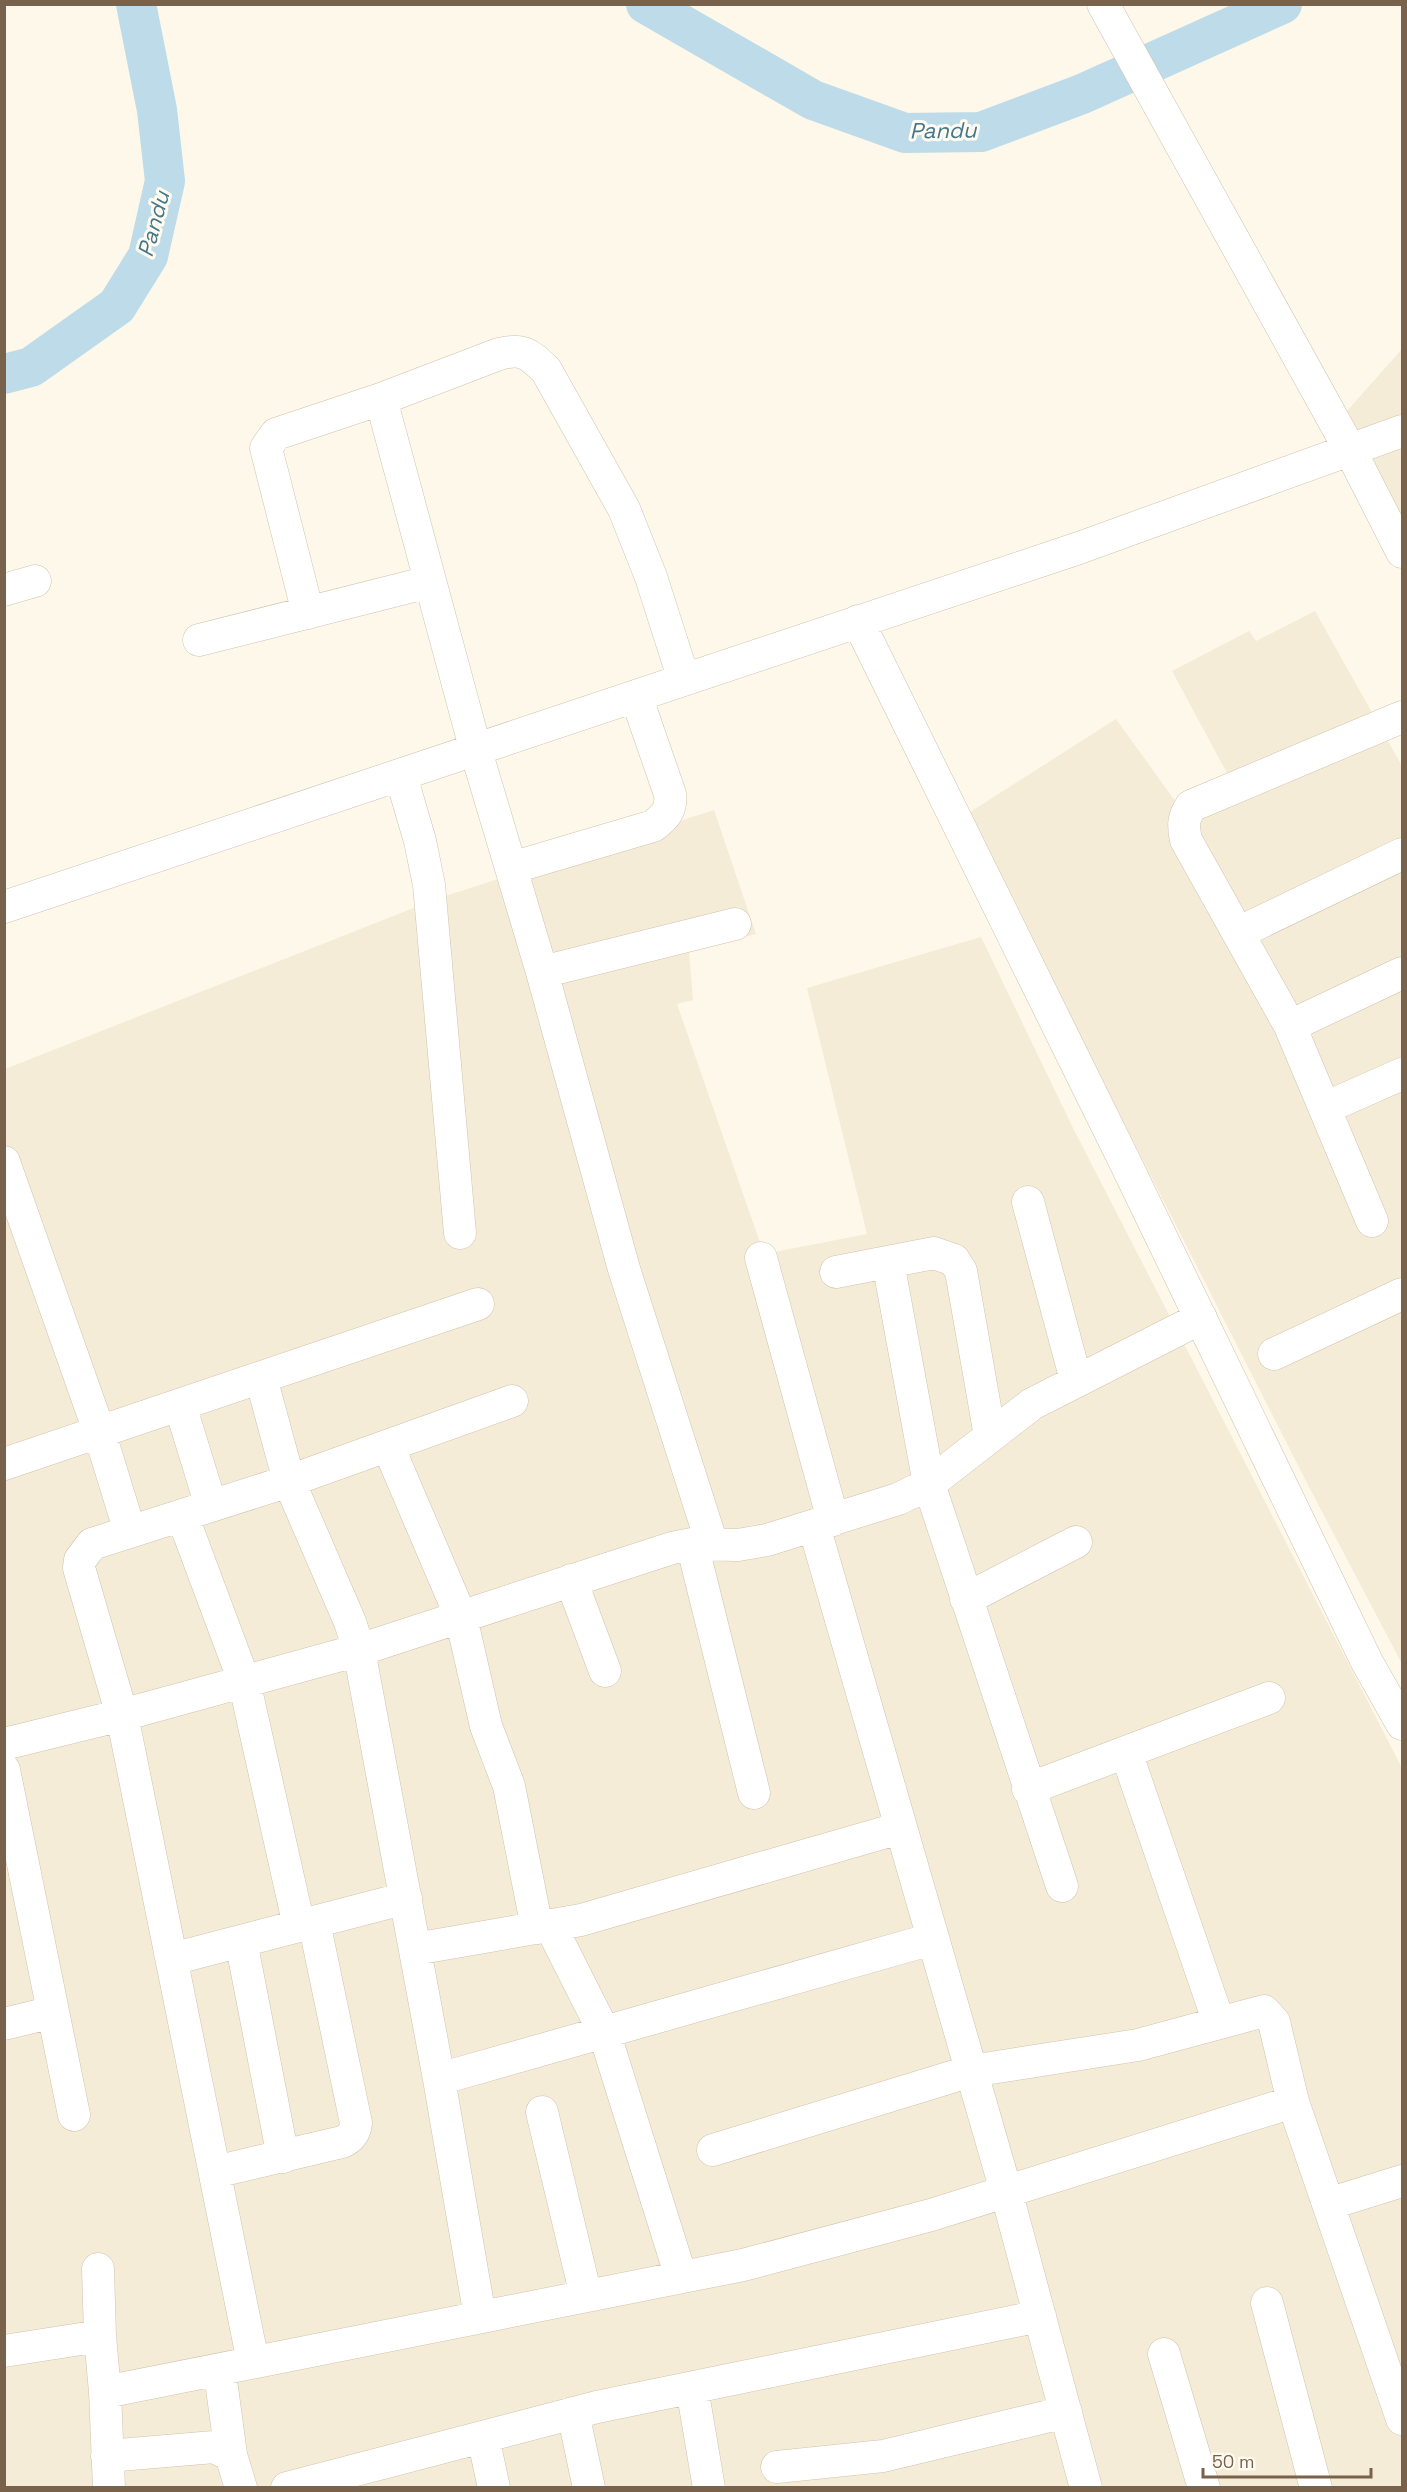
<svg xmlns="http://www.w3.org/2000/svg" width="1407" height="2492" font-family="'Space Grotesk',sans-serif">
	<rect width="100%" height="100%" fill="#fdf8e9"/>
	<!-- residential -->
	<path fill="#f5ecd7" d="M1402 349V516L1346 412Z
		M1315 611 1402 766V1664L1308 1485 967 814 1116 719 1191 823 1241 799 1172 671 1249 631 1256 641Z
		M714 810 756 934 689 951 693 1000 677 1004 764 1254 867 1234 807 988 981 937 1073 1128 1402 1768V2487L5 2488V1069L439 898Z"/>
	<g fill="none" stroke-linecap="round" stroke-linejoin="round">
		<!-- river -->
		<path stroke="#bddbe8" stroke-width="40" d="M646 4 813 100 905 133 981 132 1082 94 1282 4
			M4 374 31 367 117 306 148 256 165 181 157 110 136 4"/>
		<defs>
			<path id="minor" d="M1103 4 1349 448 1402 552
				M4 590 35 581
				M308 613 266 448 276 434 381 399
				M858 621 1122 1156 1367 1662 1402 1724
				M199 640 429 582
				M684 680 651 577 624 509 546 370C528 353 523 348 499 354L381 399 476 751 542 972 735 924
				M401 776 420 841 429 885 460 1233
				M511 868 653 826C665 817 672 810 670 794L636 696
				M4 907 1079 548 1402 431
				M1238 933 1402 854
				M542 972 624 1269 712 1544
				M1290 1026 1402 973
				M1325 1108 1402 1074
				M4 1162 99 1431 130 1532
				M1028 1202 1076 1380
				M1372 1221 1290 1026 1186 840C1183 826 1183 818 1191 806L1402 717
				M761 1258 833 1520
				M888 1262 929 1484 1062 1886
				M836 1272 934 1253 954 1260 961 1271 990 1436
				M1274 1354 1402 1294
				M261 1378 289 1481 350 1622 359 1650 439 2079 932 1939
				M180 1405 211 1506
				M388 1446 461 1617 486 1726 509 1786 537 1928 550 1925 604 2032 681 2277
				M4 1464 478 1304
				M182 1515 244 1681 299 1926
				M814 1526 1006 2191 1086 2488
				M692 1544 754 1793
				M571 1580 605 1671
				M966 1599 1076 1542
				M4 1744 122 1715 359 1650 672 1548 692 1544 738 1545 767 1540 898 1499 929 1484 1032 1404 1201 1318
				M1126 1752 1219 2023
				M4 1770 74 2115
				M1028 1789 1269 1698
				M241 1941 283 2157
				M415 1949 581 1920 900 1828
				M172 1959 406 1898
				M4 2024 53 2012
				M439 2079 480 2317
				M542 2112 586 2296
				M713 2150 971 2071 1138 2045 1264 2011 1274 2022 1293 2102
				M215 2172 342 2142C351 2138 355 2133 356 2123L314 1922
				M1328 2204 1402 2181
				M98 2269 100 2336
				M1267 2303 1316 2488
				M4 2351 100 2336 105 2392 743 2265 931 2215 1293 2102 1402 2419
				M1164 2354 1204 2488
				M253 2362 122 1715 79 1568 80 1560 92 1544 289 1481 512 1401
				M222 2388 231 2455
				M692 2388 709 2488
				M105 2392 109 2488
				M573 2413 589 2488
				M483 2437 494 2488
				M107 2456 214 2447 231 2455 241 2488
				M777 2467 883 2456 1066 2412
				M287 2488 597 2407 1040 2316"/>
		</defs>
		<!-- minor casing -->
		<use href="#minor" stroke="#d0c2ae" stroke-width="33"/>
		<!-- minor -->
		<use href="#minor" stroke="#fff" stroke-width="32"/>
	</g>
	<g text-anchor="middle" stroke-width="6" stroke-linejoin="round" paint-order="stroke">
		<!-- water labels -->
		<g font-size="22" font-style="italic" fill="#44768c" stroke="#fffbf0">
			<text transform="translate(943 130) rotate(-1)" y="8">Pandu</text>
			<text transform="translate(153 224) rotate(-75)" y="8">Pandu</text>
		</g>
	</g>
	<!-- border -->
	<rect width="1407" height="2492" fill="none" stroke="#79624b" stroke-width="12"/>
	<!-- scale -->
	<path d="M1203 2468v9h168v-9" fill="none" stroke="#79624b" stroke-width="3"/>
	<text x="1212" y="2468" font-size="18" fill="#79624b" stroke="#fffbf0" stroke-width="4.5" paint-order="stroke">50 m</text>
</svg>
